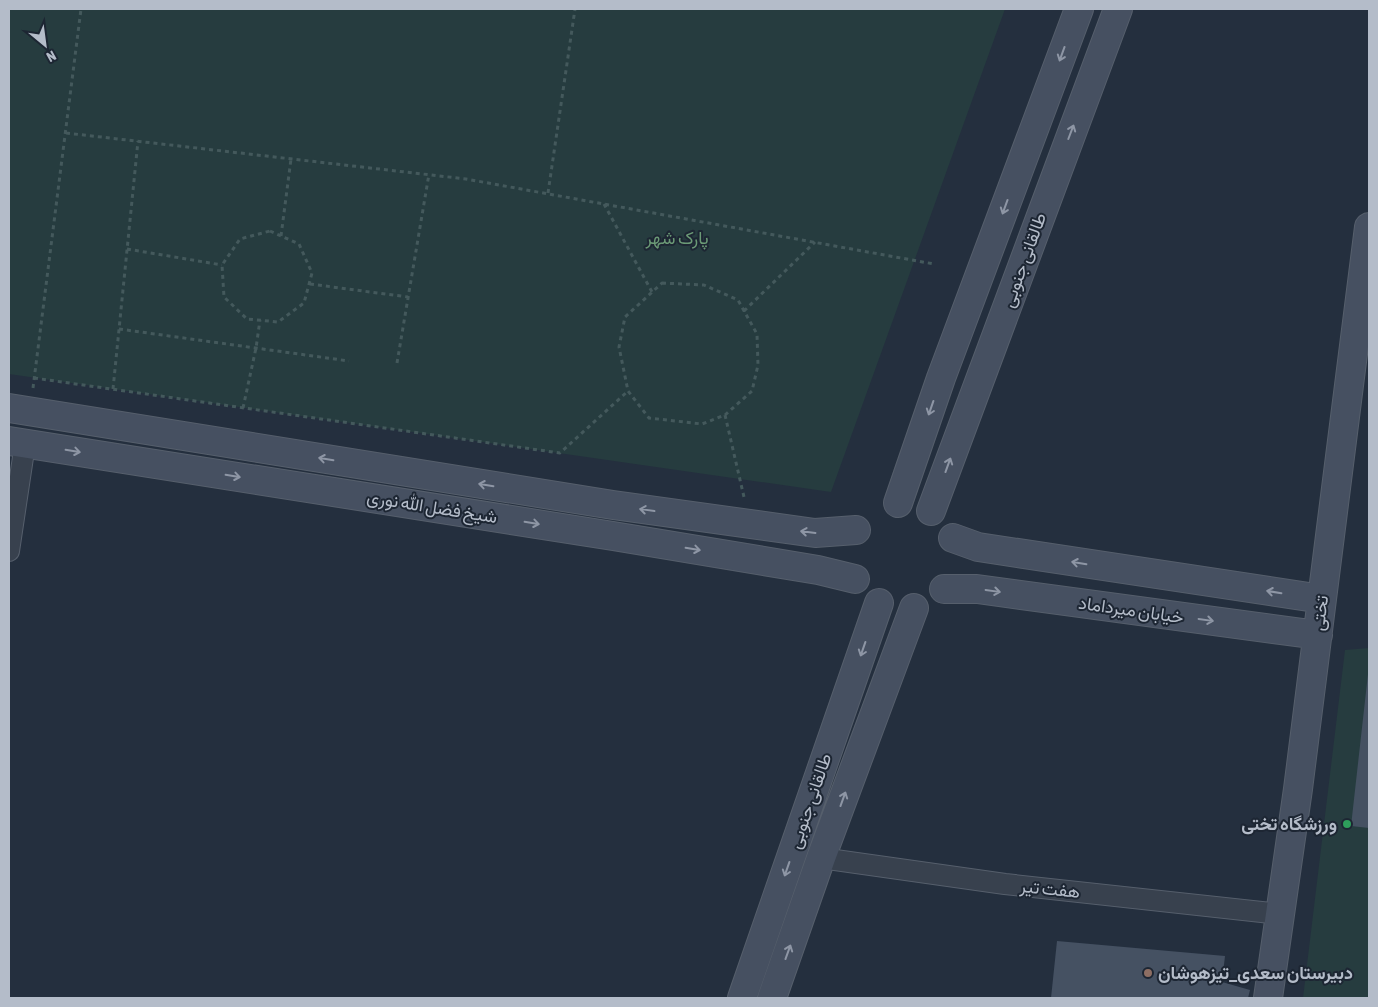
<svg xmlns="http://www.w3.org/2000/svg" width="1378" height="1007" font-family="'Asap Condensed',Vazirmatn,sans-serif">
	<rect width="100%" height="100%" fill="#242f3e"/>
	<!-- green -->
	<path fill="#263c3f" d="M9 9H1005L831 492 9 374Z
		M1369 648V998H1303L1345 650Z"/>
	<!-- building -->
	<path fill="#455162" d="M1368 674H1369V828L1351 826Z
		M1057 941 1225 956 1222 982 1250 990 1248 998H1051Z"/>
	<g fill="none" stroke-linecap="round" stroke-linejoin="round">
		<defs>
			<path id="street" d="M9 551 25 444
				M821 858 1005 884 1280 914"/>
			<path id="secondary" d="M9 408 613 505 815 533 856 530
				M9 441 613 536 818 570 855 579
				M898 503 941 378 1079 9
				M931 511 1118 9
				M953 538 978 547 1322 599
				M944 589H977L1318 635
				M742 998 879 603
				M772 998 821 858 914 608
				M1268 998 1298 789 1369 227"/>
		</defs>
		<!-- street casing -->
		<use href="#street" stroke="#565f6c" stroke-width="22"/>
		<!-- secondary casing -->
		<use href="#secondary" stroke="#565f6c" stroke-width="30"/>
		<!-- path -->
		<path stroke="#44595c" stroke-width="3" stroke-dasharray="4 4" stroke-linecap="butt" d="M66 133 466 179 934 264
			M548 193 575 9
			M604 204 652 292
			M270 231 299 244 312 273 304 303 278 322 247 319 224 297 222 265 240 239Z
			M281 236 291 159
			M127 249 222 265
			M662 283 704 285 738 300 757 334 758 365 752 391 725 415 702 424 649 418 628 391 619 347 625 317Z
			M310 284 408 297
			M744 311 815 242
			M119 329 349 361
			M397 363 429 174
			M34 378 560 453 628 391
			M33 388 81 9
			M113 389 138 141
			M243 408 256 348 260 320
			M725 415 744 497"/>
		<!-- street -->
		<use href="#street" stroke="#38414e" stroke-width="20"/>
		<!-- secondary -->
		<use href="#secondary" stroke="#465061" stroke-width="28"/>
	</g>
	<!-- one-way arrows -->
	<defs><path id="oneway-shaft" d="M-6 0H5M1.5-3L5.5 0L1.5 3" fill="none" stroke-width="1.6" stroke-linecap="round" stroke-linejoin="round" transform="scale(1.25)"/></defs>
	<g stroke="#8e96a5">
		<use href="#oneway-shaft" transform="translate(1062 54) rotate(110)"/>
		<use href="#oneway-shaft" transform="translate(1071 132) rotate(-69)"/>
		<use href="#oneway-shaft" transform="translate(1005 207) rotate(110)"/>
		<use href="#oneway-shaft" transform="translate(931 408) rotate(109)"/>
		<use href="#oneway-shaft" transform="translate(73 451) rotate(9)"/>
		<use href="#oneway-shaft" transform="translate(326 459) rotate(-171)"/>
		<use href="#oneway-shaft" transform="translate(948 465) rotate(-70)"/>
		<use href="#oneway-shaft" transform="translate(233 476) rotate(9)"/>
		<use href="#oneway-shaft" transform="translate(486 485) rotate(-171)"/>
		<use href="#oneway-shaft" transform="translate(647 510) rotate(-172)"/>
		<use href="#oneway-shaft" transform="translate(532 523) rotate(9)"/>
		<use href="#oneway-shaft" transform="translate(808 532) rotate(-173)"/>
		<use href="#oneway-shaft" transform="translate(693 549) rotate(9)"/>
		<use href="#oneway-shaft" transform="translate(1079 563) rotate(-171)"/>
		<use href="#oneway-shaft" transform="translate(993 591) rotate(8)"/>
		<use href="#oneway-shaft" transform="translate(1274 592) rotate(-171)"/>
		<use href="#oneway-shaft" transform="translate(1206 620) rotate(8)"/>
		<use href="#oneway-shaft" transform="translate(863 649) rotate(109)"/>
		<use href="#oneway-shaft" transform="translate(843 799) rotate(-70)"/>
		<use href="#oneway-shaft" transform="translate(787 869) rotate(109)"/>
		<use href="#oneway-shaft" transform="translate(788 952) rotate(-70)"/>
	</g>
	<!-- markers -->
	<circle fill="#2e9e5b" stroke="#1d2633" stroke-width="2" cx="1347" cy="824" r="5"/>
	<circle fill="#8d6e63" stroke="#1d2633" stroke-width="2" cx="1148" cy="973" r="5"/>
	<g text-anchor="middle" stroke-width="4" stroke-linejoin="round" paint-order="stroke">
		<!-- park labels -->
		<g font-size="18" fill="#6b9a76" stroke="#1d2633">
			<text x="677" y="244">پارک شهر</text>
		</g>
		<!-- street labels -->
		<g font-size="18" fill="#b4bcc9" stroke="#1d2633">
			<text transform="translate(1024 260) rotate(-70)" y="6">طالقانی جنوبی</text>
			<text transform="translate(432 507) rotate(9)" y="6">شیخ فضل الله نوری</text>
			<text transform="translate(1131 610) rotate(8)" y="6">خیابان میرداماد</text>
			<text transform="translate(1320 613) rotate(-83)" y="6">تختی</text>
			<text transform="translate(810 801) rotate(-71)" y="6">طالقانی جنوبی</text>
			<text transform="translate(1050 889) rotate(6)" y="6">هفت تیر</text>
		</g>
		<!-- poi labels -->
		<g font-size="18" font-weight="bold" fill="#b4bcc9" stroke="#1d2633" text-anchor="end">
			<text x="1337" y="830">ورزشگاه تختی</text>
			<text x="1158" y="979" text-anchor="start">دبیرستان سعدی_تیزهوشان</text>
		</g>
	</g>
	<!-- border -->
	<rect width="1378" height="1007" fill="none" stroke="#b4bcc9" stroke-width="20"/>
	<!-- north arrow -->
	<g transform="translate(45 45) rotate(151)" stroke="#1d2633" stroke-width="4" paint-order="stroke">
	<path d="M0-4L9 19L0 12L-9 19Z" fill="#b4bcc9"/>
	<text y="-8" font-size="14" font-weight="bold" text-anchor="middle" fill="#b4bcc9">N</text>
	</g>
</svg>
